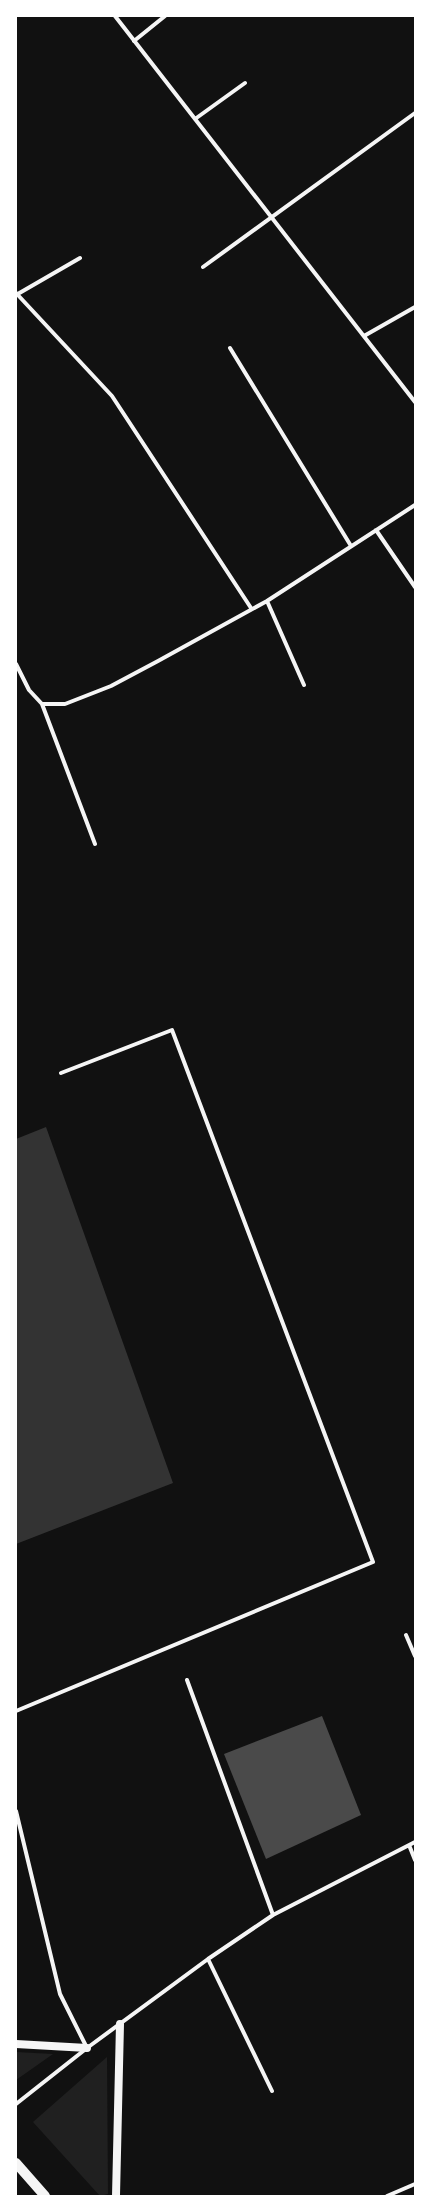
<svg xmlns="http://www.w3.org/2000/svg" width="431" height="2212" font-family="Mulish,sans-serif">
	<rect width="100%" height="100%" fill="#111"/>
	<!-- green -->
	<path fill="#202020" d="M16 2052 53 2054 16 2080Z
		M107 2057 108 2194 100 2196 33 2122Z"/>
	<!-- water -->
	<path fill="#333" d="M46 1127 173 1483 16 1544V1139Z"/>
	<!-- building -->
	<path fill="#4a4a4a" d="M322 1716 361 1815 266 1859 224 1754Z"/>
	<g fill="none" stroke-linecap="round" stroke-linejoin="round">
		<!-- minor -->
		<path stroke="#f5f5f5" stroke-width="4" d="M115 16 415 402
			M134 41 165 16
			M195 119 245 83
			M203 267 415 113
			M16 293 112 396 251 608
			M16 295 80 258
			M364 336 415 307
			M230 348 351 546
			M376 530 415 587
			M267 601 304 685
			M16 664 29 690 42 704H65L111 686 158 661 267 601 415 505
			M42 704 95 844
			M406 1635 415 1656
			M187 1680 273 1915
			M16 1711 373 1562 172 1030 61 1073
			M16 1811 60 1994 87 2048
			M409 1845 415 1860
			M208 1959 272 2091
			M16 2104 87 2048 208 1959 273 1915 415 1842
			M387 2196 415 2184"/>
		<!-- secondary -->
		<path stroke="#f5f5f5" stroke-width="8" d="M16 2044 87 2048
			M116 2196 120 2024"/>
		<!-- primary -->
		<path stroke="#f5f5f5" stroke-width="10" d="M16 2163 45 2196"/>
	</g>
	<!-- border -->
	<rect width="431" height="2212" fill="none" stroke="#ffffff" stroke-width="34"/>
</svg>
